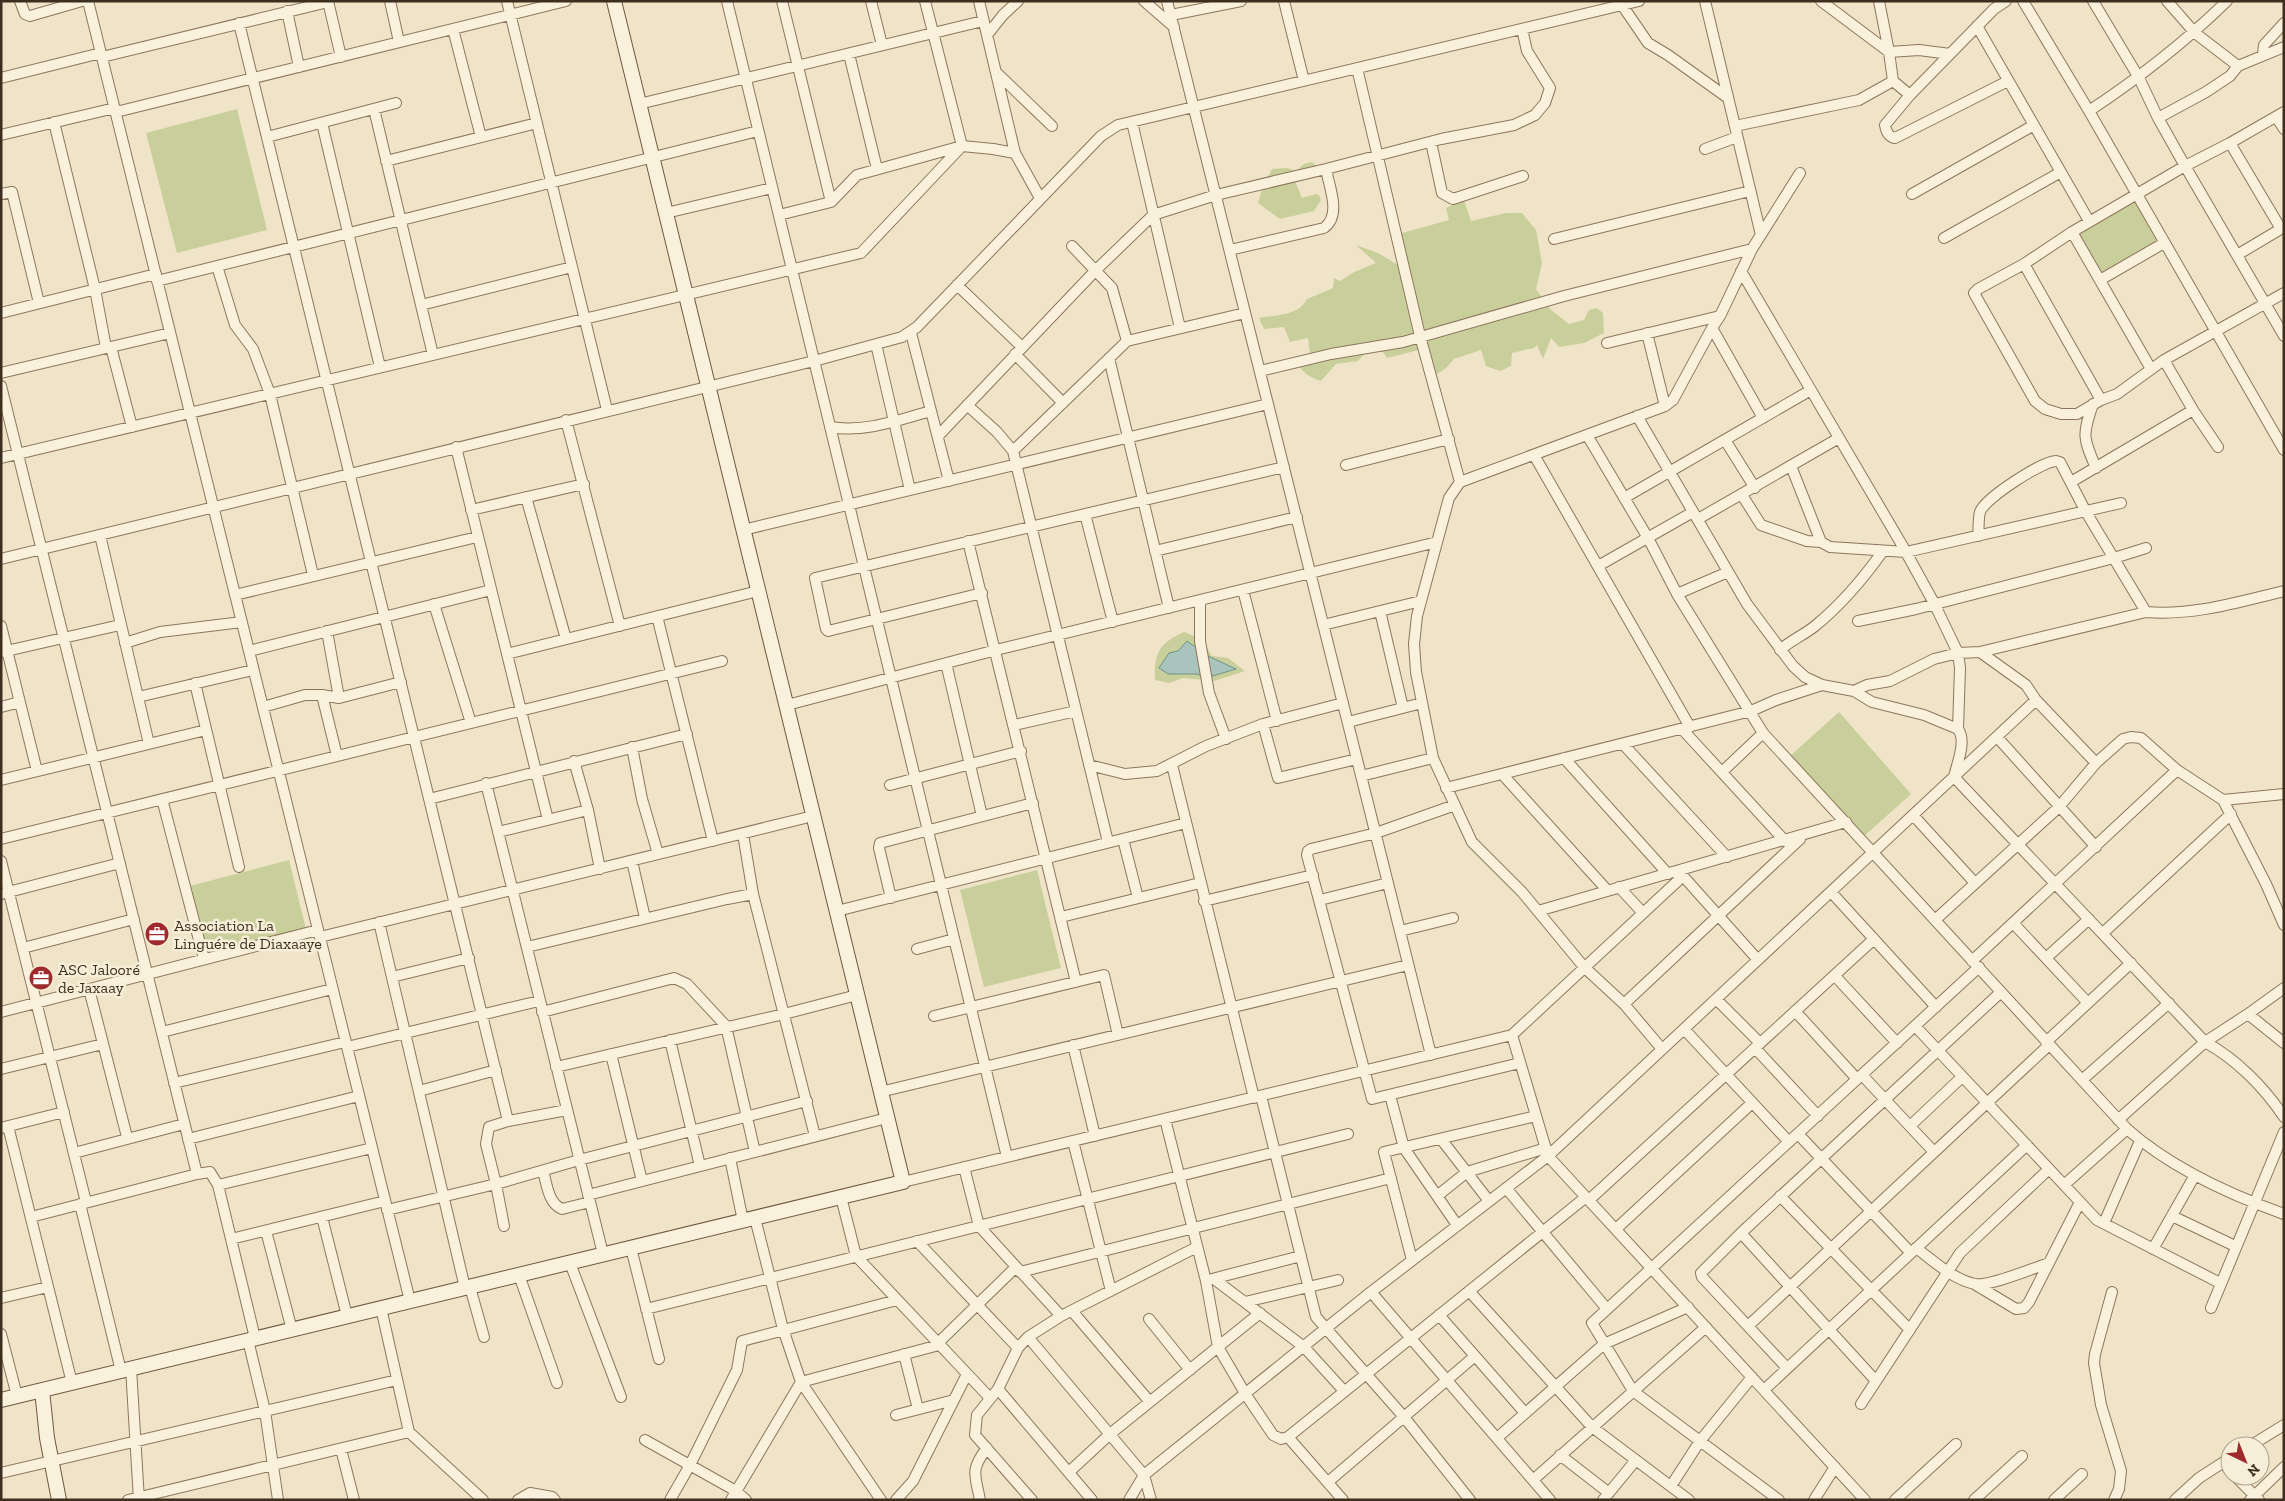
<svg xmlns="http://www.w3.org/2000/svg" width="2285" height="1501" font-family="'Zilla Slab',serif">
	<rect width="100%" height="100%" fill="#f0e4c8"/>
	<!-- green -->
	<path fill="#c9cf9b" d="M237 109 267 230 177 253 146 133Z
		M1312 162 1319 168 1295 181 1302 198 1316 194 1319 195 1321 200 1314 211 1280 219 1258 203 1263 186 1272 169 1287 168 1296 171 1304 164Z
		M1464 200 1471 221 1506 213H1522L1536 230 1542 263 1536 289 1551 310 1569 324 1584 320 1589 310 1597 308 1603 313 1604 333 1584 343 1559 347 1551 338 1543 359 1537 345 1534 348 1512 353 1511 366 1500 371 1486 366 1481 350 1454 359 1446 368 1436 375 1423 349 1387 358 1380 348 1367 351 1358 361 1336 364 1321 381C1309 377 1300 372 1297 359L1310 354 1308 338 1290 342 1284 327 1264 329 1259 318C1276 315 1298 316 1307 299L1333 288 1334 278 1340 281 1354 272 1376 263 1356 245 1378 253 1398 265 1391 232 1390 210 1402 233 1449 220 1446 208Z
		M2137 200 2160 240 2098 276 2075 236Z
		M1184 632 1202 639 1212 656 1228 658 1245 671 1214 681 1183 678 1169 683 1155 680C1154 653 1159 643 1184 632Z
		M1839 712 1911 794 1862 838 1790 756Z
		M289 860 306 929 207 955 190 886Z
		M1037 870 1061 968 984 987 960 890Z"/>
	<!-- water -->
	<path fill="#a9c4bc" stroke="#6f938a" d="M1187 641 1208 656 1236 669 1209 677 1196 674H1168L1159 668 1169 653 1178 651Z"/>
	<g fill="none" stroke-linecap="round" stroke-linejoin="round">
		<defs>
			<path id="street" d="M20 1 25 14 30 16 82 1
				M88 1 410 1301
				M328 1 341 57
				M390 1 399 42
				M507 1 607 410
				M727 1 1007 1157
				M782 1 831 202 857 175 962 146 993 149 1015 153
				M871 1 882 45
				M925 1 962 146
				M979 1 1015 153 1040 198
				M1144 1 1174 27
				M1167 1 1431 1055
				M1284 1 1304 81
				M1705 1 1761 235
				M1821 1 1889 52 1919 50 1950 54
				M1879 1 1889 52 1893 81 1910 95
				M2006 1 1994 9 1910 95 1885 125C1886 131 1889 137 1895 138L2008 81
				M2023 1 2089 111 2284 450
				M2093 1 2139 78 2158 118 2185 166 2284 336
				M2167 1 2195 33 2238 66
				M1622 5 1648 43 1668 55 1728 98
				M287 11 299 67
				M1171 15 1241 1
				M239 23 508 1121
				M1977 26 2089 221
				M453 29 481 137
				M987 35 1003 15 1018 1
				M849 54 877 169
				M2263 54 2264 45 2284 23
				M102 57 328 2
				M1357 68 1420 336 1460 482
				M997 73 1052 126
				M1 78 101 53
				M639 104 983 21
				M374 109 433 355
				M2089 111C2139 78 2184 43 2227 1
				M116 112 566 1
				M2284 112 2230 143 2185 166 2072 232 2024 264 1978 289 1974 293 2035 401 2045 409 2061 414H2077L2101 400 2117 394 2164 360 2284 293
				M2276 117 2284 129
				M2158 118 2206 92 2230 76 2238 66 2284 47
				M54 122 95 289 106 348
				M1132 122 1180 328
				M322 123 380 367
				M1735 126 1859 100 1893 81
				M1 135 115 108
				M267 137 396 103
				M1431 142 1442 193 1453 199 1523 176
				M2230 143 2281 229
				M1705 149 1737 137
				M386 161 537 123
				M1 194 12 192 39 303
				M1912 194 2034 125
				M666 213 772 188
				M779 215 831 202
				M2072 232 2151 369
				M1944 238 2061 172
				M1554 239 1750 191
				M1072 246 1112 288 1127 341
				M1230 250 1324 228C1342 215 1329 187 1326 169L1441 139 1514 125 1535 115 1545 103 1550 88 1527 51 1522 29
				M2237 255 2284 227
				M2024 264 2101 400
				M217 266 235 325 253 349 270 394 313 575
				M1741 271 1902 545 1934 603 1958 653 1960 668 1958 729
				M2100 280 2164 243
				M157 281 758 131
				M957 285 1022 347
				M421 305 572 267
				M1 313 156 274
				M1712 328 1763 418
				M911 333 949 481
				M1647 333 1665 406
				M1607 343 1720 316
				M876 344 910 490
				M111 347 132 427
				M1015 354 1063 403
				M1109 358 1169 608
				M2164 360 2193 410 2218 447
				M1260 371 1331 354 1403 342 1564 296 1752 249
				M1 373 170 333
				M1 386 197 1174
				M2093 404C2082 435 2083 438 2096 468
				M967 405 997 432 1013 451 1108 842
				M1637 416 1747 604 1793 666 1805 677 1822 685 1854 691 1872 702 1924 715 1958 729C1967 741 1957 763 1954 777L2205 1042C2236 1059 2264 1087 2284 1117
				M566 420 620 626
				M830 427C865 433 898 420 931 411
				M1587 435 1648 538 1677 594 1763 733 2127 1129C2171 1168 2228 1194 2284 1214
				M938 436 1096 270 1153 215 1216 195 1326 169
				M1725 440 1755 488
				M456 447 548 820
				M1013 451 1127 341 1245 313
				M1534 455 1690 727
				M1 458 861 253 962 146
				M1346 465 1449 439
				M1791 466 1821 542 1830 547 1906 552 2121 503
				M2071 482 2193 410
				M1742 495 1761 525 1807 541 1821 542
				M526 497 566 639
				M1624 498 1811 390
				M471 510 584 484
				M1085 514 1113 622
				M1698 519 1839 438
				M743 530 1268 404
				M100 535 149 744
				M1978 536C1979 529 1978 519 1980 512 1985 498 2041 462 2056 461L2060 462 2086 512 2146 612
				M968 541 1076 982
				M1155 551 1297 517
				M1 559 814 361 902 337 917 327 1101 136 1118 125 1639 1
				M1598 566 1693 512
				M1243 590 1277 721
				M982 593 828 631 826 629 815 578 1284 467
				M1677 594 1728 572
				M235 595 477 537
				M1200 600V641L1209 693 1226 739
				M434 604 471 723
				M1380 611 1403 708
				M657 616 713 841
				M1858 621 1916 609 2114 558 2146 548
				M1323 625 1421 601
				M1 626 37 771
				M327 631 339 698
				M125 643 160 632 242 622
				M1780 650C1791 640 1804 635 1815 626 1842 604 1863 579 1883 551
				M249 651 491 590
				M2 652 120 625
				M1980 652 2026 685 2036 700 2096 763
				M507 654 758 591
				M946 663 982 816
				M195 683 239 867
				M1854 691 1867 685 1890 681 1934 659 1958 653 1980 652 2146 612C2193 616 2238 602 2284 591
				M322 695 337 756
				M138 697 253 670
				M787 705 996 650 1437 542
				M1 707 20 702
				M263 707 305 695H322L339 698 401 682
				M1348 722 1422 703
				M1263 724 1278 778 1357 759
				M1014 725 1076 711
				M1682 729 1785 841
				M1997 737 2096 847
				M1623 744 1727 857
				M632 747 642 799 658 854
				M1564 758 1668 874
				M574 761 588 810 600 869
				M1089 765 1125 774 1157 771 1206 746 1263 724 1343 703
				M1172 765 1254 1098
				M1722 772 1763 733
				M1502 774 1607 890
				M1361 776 1433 758
				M1 780 206 730
				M486 783 603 1254
				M890 785 1021 751
				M1446 788 1751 711 1776 700 1822 685
				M162 799 204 959
				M429 799 687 734
				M2223 800 2284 794
				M1455 805 1376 833 1311 849 1308 851 1307 855 1372 1099 1520 1063
				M1913 815 1975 883
				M498 832 588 810
				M743 834 753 894 815 1136
				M1 839 722 661
				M1123 839 1138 898
				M1 861 86 1202
				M632 861 645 918
				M1681 870 1683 876 1758 960
				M1619 887 1643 913
				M1831 892 1936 1007
				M1 894 120 863
				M891 898 879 848 880 843 1033 803
				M1320 900 1388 883
				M1204 901 1313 875
				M837 911 1186 823
				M1538 911 1846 822
				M1061 917 1200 883
				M1935 920 2059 807 2096 763 2123 739 2131 737 2141 738 2177 770 2223 800 2266 884 2284 925
				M379 922 465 1288
				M2013 923 2088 1003
				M1400 931 1453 918
				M2103 933 2231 814
				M320 937 813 816
				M527 947 727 899 753 894
				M23 948 134 919
				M917 949 954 939
				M2046 958 2089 919
				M1972 961 2177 770
				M1835 976 1897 1043
				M392 977 469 958
				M89 989 127 1137
				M1716 999 1760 1043
				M1624 1004 1800 839
				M1795 1011 1857 1079
				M1 1012 318 930
				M542 1012 674 978 687 984 726 1026 755 1152
				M2248 1014 2284 988
				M934 1016 1104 975 1118 1035
				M1915 1026 2097 1220 2220 1283
				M1684 1029 1789 1142
				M162 1032 332 989
				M1512 1035 1548 1156 1865 1500
				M670 1040 700 1166
				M2046 1042 2131 963
				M1073 1045 1095 1136
				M347 1047 539 1001
				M1755 1048 1818 1116
				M1662 1049 1624 1004 1584 967 1522 892 1472 842 1433 758 1416 672 1414 644 1417 616 1449 498 1460 482 1665 406 1673 400 1712 328 1720 316 1752 249 1800 173
				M611 1054 642 1181
				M556 1067 784 1014 857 995
				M1 1069 103 1044
				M1862 1075 1934 1152
				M2082 1080 2169 1003
				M174 1083 345 1042
				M419 1091 496 1070
				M880 1092 1408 965
				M1390 1095 1404 1148 1457 1225
				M1261 1096 1316 1317 1404 1417 1470 1500
				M1165 1119 1206 1281 1218 1347 1246 1395 1273 1435 1281 1439 1288 1437 1586 1197
				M2118 1120 2205 1042 2248 1014 2284 1043
				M8 1126 72 1383
				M1910 1126 1962 1077
				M1 1128 64 1112
				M1798 1134 1911 1253
				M188 1139 359 1096
				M1441 1139 1489 1201
				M1073 1141 1111 1291
				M74 1153 184 1124
				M730 1158 743 1221
				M964 1167 979 1226 1061 1316
				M543 1171C547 1184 548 1203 562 1209L590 1202
				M903 1182 1512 1035 1683 876
				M218 1185 372 1148
				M2064 1185 2127 1129
				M1506 1188 1607 1309
				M588 1195 887 1118
				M1437 1196 1467 1172 1546 1148
				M1780 1196 1910 1330
				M841 1197 856 1256 990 1398
				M1589 1200 1874 939
				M80 1204 121 1371
				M387 1210 496 1184 579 1160 807 1101
				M2172 1216 2235 1246
				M31 1217 197 1174 210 1172 218 1185 255 1338
				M322 1217 347 1316
				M755 1218 783 1329 801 1382 881 1500
				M2104 1223 2140 1141
				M504 1226 496 1184 486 1144 489 1127 508 1121 567 1110
				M1616 1229 1752 1103
				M266 1231 292 1330
				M1741 1233 1876 1381
				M231 1239 385 1201
				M917 1241 1018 1348
				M631 1248 659 1359
				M1916 1248C1934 1261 1952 1279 1975 1284 1988 1287 2034 1268 2049 1263
				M2153 1249 2195 1175
				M1412 1260 1384 1152 1536 1116
				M570 1263 621 1397
				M1020 1272 1391 1178
				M519 1275 557 1383
				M1212 1279 1301 1256
				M1214 1279 1304 1347 1344 1391
				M1976 1285 2016 1309 2024 1308 2029 1302 2080 1202
				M470 1287 484 1337
				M1469 1291 1592 1427 1689 1500
				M1371 1292 1550 1500
				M2112 1292 2095 1354 2094 1363 2101 1405 2121 1471 2119 1489 2114 1500
				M1 1298 48 1287
				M1245 1302 1338 1280
				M381 1308 409 1432 483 1500
				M2211 1308 2284 1132
				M646 1309 1348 1134
				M1072 1311 1150 1402
				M1439 1315 1525 1413
				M1149 1319 1190 1370
				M1748 1326 2049 1045
				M1 1334 17 1396
				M1028 1337 1144 1475 1151 1500
				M248 1340 265 1411 278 1500
				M938 1343 1016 1267
				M904 1354 918 1409
				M131 1368 139 1500
				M1787 1368 1702 1277 1701 1273 1741 1233 2001 992
				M998 1389 1092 1500
				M1764 1390 2027 1145
				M1861 1404 1960 1253 2049 1169
				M896 1415 954 1400
				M1288 1437 1343 1500
				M1497 1438 1604 1344 1688 1307
				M645 1440 736 1491 746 1500
				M2250 1446 2284 1425
				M341 1449 354 1500
				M1560 1455 1609 1493
				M2223 1463 2230 1470
				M1069 1472 1110 1434 1260 1313
				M1 1473 397 1380
				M2235 1476 2259 1500
				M1533 1480 1706 1327
				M1328 1482 1475 1356
				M1671 1486 1700 1441 1752 1377
				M128 1500 409 1432
				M518 1500 530 1493 552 1497 555 1500
				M670 1500 690 1465 737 1370 742 1341 897 1300
				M731 1500 801 1382 939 1345
				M896 1500 913 1481 967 1374
				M980 1500C975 1474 970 1470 987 1448
				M1032 1500 975 1435 977 1415 998 1389 1018 1348 1028 1337 1061 1316 1197 1247
				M1129 1500 1144 1475 1371 1292 1548 1156 2036 700
				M1603 1500 1636 1460
				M1779 1500 1633 1391 1592 1323 1979 967
				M1814 1500 1835 1467
				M1895 1500 1956 1444
				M1974 1500 2022 1456
				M2054 1500 2082 1474
				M2175 1500 2199 1478 2230 1458
				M2250 1500 2284 1467"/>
			<path id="secondary" d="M42 1390 47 1438 59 1500
				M1 1400 903 1182 614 1"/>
		</defs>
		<!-- street casing -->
		<use href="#street" stroke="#8d765c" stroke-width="12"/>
		<!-- secondary casing -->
		<use href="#secondary" stroke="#6f573f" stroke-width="16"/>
		<!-- street -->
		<use href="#street" stroke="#faf1dc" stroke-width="10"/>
		<!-- secondary -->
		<use href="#secondary" stroke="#faf1dc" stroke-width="14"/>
	</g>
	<!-- icons -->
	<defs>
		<symbol id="office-disc" viewBox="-11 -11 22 22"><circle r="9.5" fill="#9e2a2b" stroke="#f7eed8"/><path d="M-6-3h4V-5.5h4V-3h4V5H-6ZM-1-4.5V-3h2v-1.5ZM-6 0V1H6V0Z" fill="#fff"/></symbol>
	</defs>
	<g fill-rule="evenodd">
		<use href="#office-disc" x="143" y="920" width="28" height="28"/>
		<use href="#office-disc" x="27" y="964" width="28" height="28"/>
	</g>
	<g text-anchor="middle" stroke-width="5" stroke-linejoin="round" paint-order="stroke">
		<!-- poi labels -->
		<g font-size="16" fill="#3d2e20" stroke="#f7eed8" text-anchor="start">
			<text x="174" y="931">Association La<tspan x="174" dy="18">Linguére de Diaxaaye</tspan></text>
			<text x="58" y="975">ASC Jalooré<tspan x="58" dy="18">de Jaxaay</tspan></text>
		</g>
	</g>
	<!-- border -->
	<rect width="2285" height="1501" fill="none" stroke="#3d2e20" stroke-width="5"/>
	<!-- north arrow -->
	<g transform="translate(2245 1461) rotate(137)"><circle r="24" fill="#f7eed8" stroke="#ada18e"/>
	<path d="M0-4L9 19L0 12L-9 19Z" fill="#9e2a2b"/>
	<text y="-8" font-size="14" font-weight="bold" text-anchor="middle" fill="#3d2e20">N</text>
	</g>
</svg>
